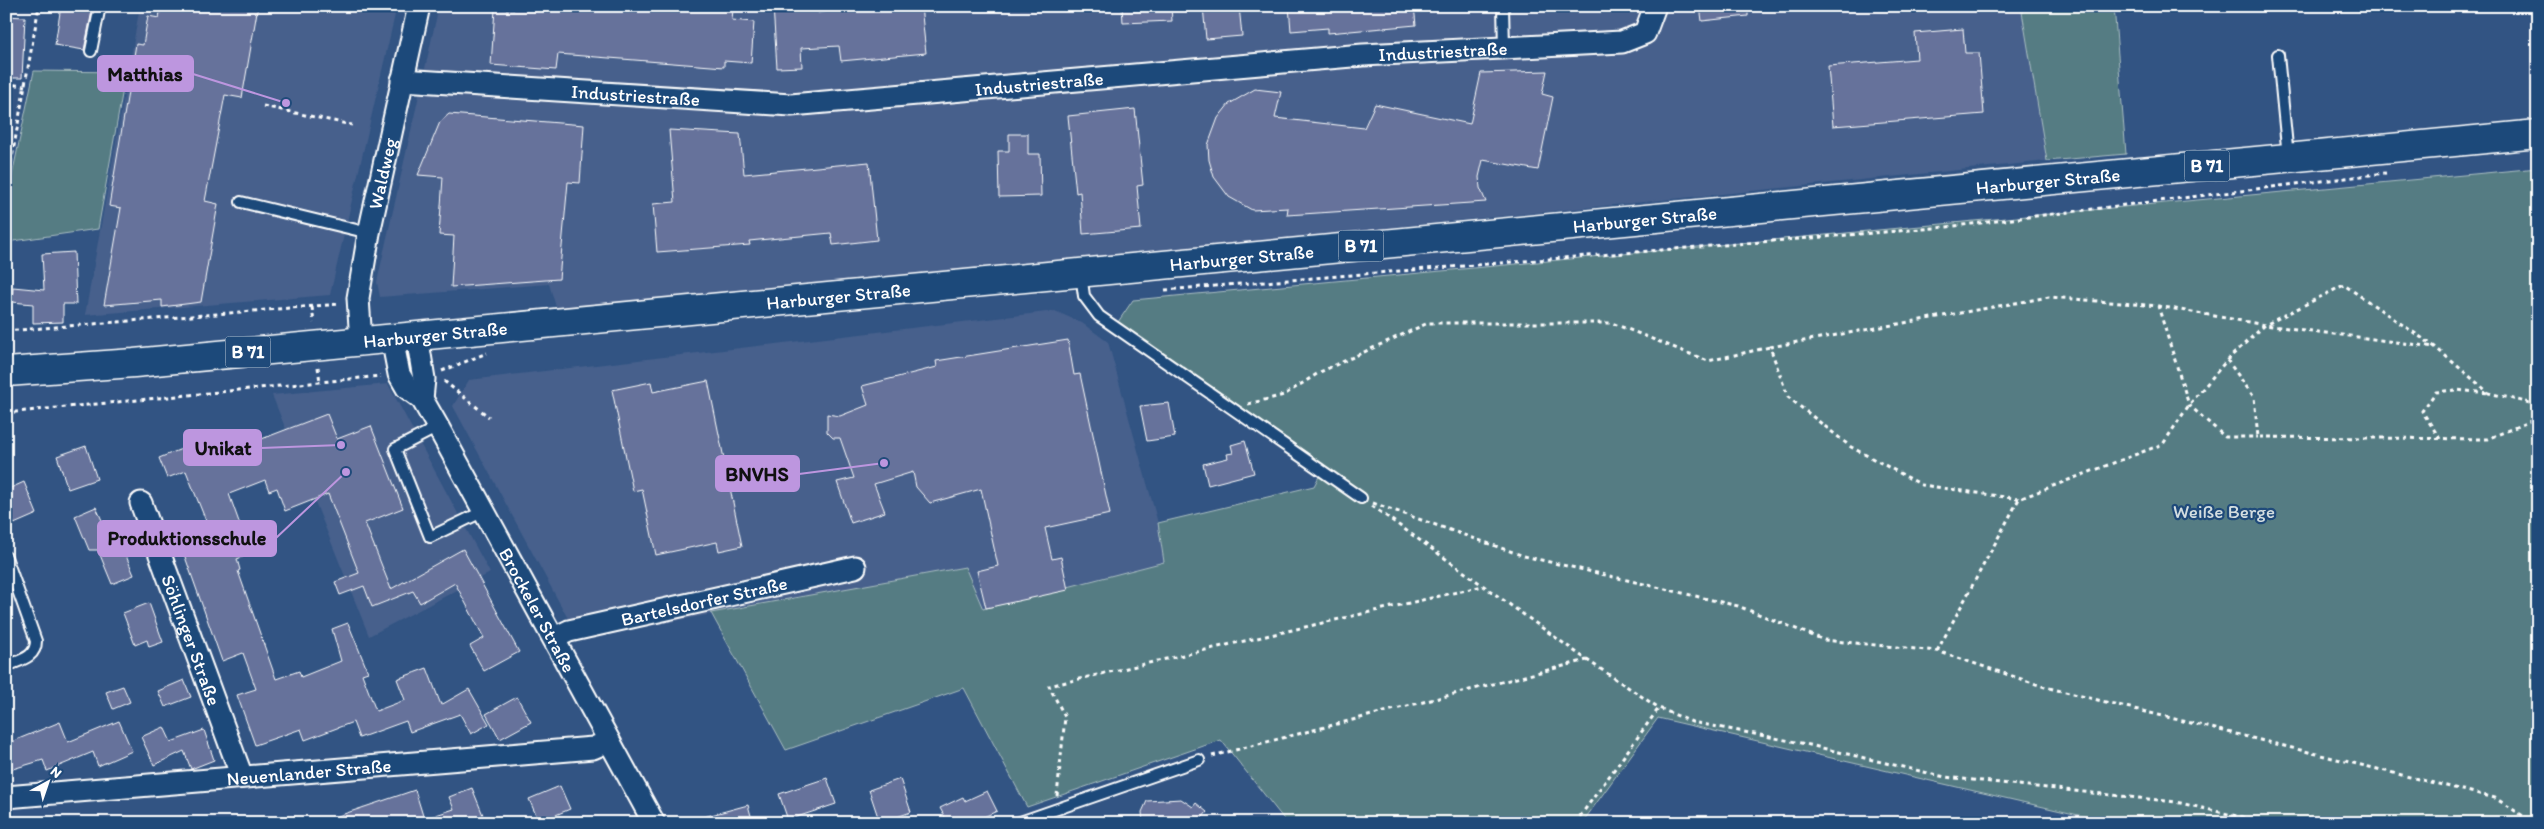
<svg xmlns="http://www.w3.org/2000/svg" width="2544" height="829" font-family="Itim,sans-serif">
	<rect width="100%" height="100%" fill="#325483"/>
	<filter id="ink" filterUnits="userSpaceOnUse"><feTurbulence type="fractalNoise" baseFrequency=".02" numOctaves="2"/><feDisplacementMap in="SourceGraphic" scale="10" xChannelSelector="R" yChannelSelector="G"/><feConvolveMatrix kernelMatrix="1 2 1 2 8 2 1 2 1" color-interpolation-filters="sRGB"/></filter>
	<g filter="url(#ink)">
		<!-- built -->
		<path fill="#46608c" d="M140 6H397L330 295 85 315Z
			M439 6H2021L2047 161 1082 259 556 307 549 284 380 297 377 282Z
			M1055 311 1082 323 1108 342 1158 523 1164 562 983 609 965 567 579 639 453 406 469 380Z
			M388 384 490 573 369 636 272 395Z"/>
		<!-- green -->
		<path fill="#557c83" stroke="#aabec1" d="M2021 6H2114L2126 154 2047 161Z
			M34 71 126 72 98 229 6 242V204Z
			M2538 168V823H2113L1658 718 1582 823H1287L1221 740 1027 807 964 688 786 750 711 613 965 567 983 609 1164 562 1158 523 1314 486 1325 465 1118 322 1133 300Z"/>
		<!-- building -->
		<path fill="#66729b" stroke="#fff" d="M61 6H93L84 50 55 45Z
			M161 6H258L242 98 225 95 205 201 218 204 201 302 162 307V300L104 305 121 208 109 206 136 44 143 45 148 16 159 18Z
			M515 6H725L733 9 732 20 754 22 751 63 724 61V67L558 54 556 70 491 65 495 9 514 10Z
			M773 6H818V13L860 6H921L926 53 841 61 839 46 801 48 802 67 777 68Z
			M1122 6H1171L1172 21 1123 23Z
			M1203 6H1239L1242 36 1206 39Z
			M1289 6H1414L1416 25 1328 33V28L1291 31Z
			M1700 6H1748V16L1702 21Z
			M6 16 25 17 22 78H6Z
			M1963 29 1965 53H1979L1984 114 1833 126 1828 66 1917 59 1915 33Z
			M1547 71 1542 94 1553 97 1538 170 1483 160 1479 177 1480 188 1486 202 1287 215 1288 208 1252 210 1229 197 1214 177 1209 160 1208 145 1218 118 1229 104 1255 89 1281 92 1275 118 1364 128 1375 104 1470 124 1481 73Z
			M1135 109 1143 185 1137 186 1141 229 1083 234 1080 192 1076 193 1068 116Z
			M449 114 584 125 580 183 568 182 559 279 451 287 454 236 439 235 443 177 418 175 440 122Z
			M669 130 740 134 744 174 869 162 877 240 833 245 831 233 749 241 750 245 657 252 653 204 675 202Z
			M1009 134H1028V154H1040L1041 196 999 197 998 151H1009Z
			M74 252 76 304H63V322L33 323V304L12 302 13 287 44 290 42 254Z
			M1068 340 1074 375 1080 374 1110 514 1045 528 1052 559 1061 557 1068 590 986 608 977 571 998 566 981 489 930 503 916 487 913 472 874 484 885 512 851 523 837 482 854 478 840 438H833L827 432V414L840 416 868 405 862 386 937 367 936 361Z
			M708 381 742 546 719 551 717 542 656 555 642 489 633 491 612 390 651 382 653 392Z
			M1169 403 1175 437 1147 441 1140 406Z
			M327 414 337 439 371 426 403 508 365 523 391 589 463 549 519 652 484 671 470 646 484 638 455 583 420 603 413 591 372 607 364 586 340 595 335 582 359 573 328 494 285 511 277 488 269 491 265 480 229 494 244 536 261 530 268 547 237 559 240 570 238 571 276 679 299 671 301 677 341 661 332 629 348 623 368 672 362 674 376 711 405 700 397 679 427 668 441 705 469 689 489 724 471 734 460 714 410 732 406 721 359 738 353 722 305 740 301 729 255 745 237 695 256 689 243 653 222 661 178 537 208 526 186 471 167 478 159 458 204 440 212 458Z
			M1245 441 1254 473 1208 485 1203 464 1228 458 1227 454 1233 453 1231 445Z
			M86 446 97 479 68 489 57 456Z
			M24 482 37 514 14 524 6 505V490Z
			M96 507 110 538 117 534 134 575 112 584 98 550H89L75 516Z
			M149 603 163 642 149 647 147 640 135 645 123 613Z
			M184 680 191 697 165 707 158 691Z
			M123 686 130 702 113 709 106 692Z
			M517 697 531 722 500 739 486 714Z
			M119 721 132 751 98 766 93 752 47 771 43 760 6 771V744L60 722 68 742Z
			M164 727 171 742 204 730 214 760 191 769 184 751 154 765 141 737Z
			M827 778 836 804 788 820 779 794Z
			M900 779 911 812 880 823 869 790Z
			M560 786 570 809 539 822 529 799Z
			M472 788 483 815 480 816 483 823H326V820L415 790 424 819 454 809 449 797Z
			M987 791 997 811 975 821 973 817 960 823H948L940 808 963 797 965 801Z
			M1181 799 1193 807 1196 803 1207 812 1198 823H1143L1142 812 1147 801Z
			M748 805 753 823H700V818Z"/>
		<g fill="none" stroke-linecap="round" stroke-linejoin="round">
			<defs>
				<path id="lane" d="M1503 6 1504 48
					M91 51 100 6
					M2278 55 2288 157
					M241 202 369 233
					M1081 274 1084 296 1099 316 1361 498
					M438 427 395 449 430 537 484 511
					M6 557 36 641C36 658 20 660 6 666
					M1017 823 1199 760"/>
				<g id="street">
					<path id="s1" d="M402 80 791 105 1363 55 1622 42 1645 33 1655 6"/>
					<path d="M417 336 424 379 422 399"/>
					<path id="s2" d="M392 338 399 374 407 388 422 399 438 427 654 823"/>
					<path id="s3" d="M361 341 358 298 369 233 419 6"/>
					<path id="s4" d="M141 503 242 777"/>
					<path id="s5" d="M554 638 569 631 855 567"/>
					<path id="s6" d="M6 797 593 748 609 741"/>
				</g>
				<g id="primary">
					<path id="s7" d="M6 372 134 363 2538 134"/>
				</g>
			</defs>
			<!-- lane casing -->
			<use href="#lane" stroke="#fff" stroke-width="14"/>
			<!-- street casing -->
			<use href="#street" stroke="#fff" stroke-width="25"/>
			<!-- primary casing -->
			<use href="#primary" stroke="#fff" stroke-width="31"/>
			<!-- path -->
			<path stroke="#fff" stroke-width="3" stroke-dasharray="4 4" stroke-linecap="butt" d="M6 84 25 86
				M263 106 352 125
				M11 163 39 6
				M1165 290 1947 227 2386 173
				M2158 306 2265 325 2434 347
				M312 307 314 323
				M6 331 340 304
				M2227 360 2254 397 2258 437 2487 439 2538 418
				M318 367 320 382
				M442 371 487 353
				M444 381 489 417
				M1248 404 1284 395 1320 372 1428 323H1612L1708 361 1770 347
				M6 413 381 376
				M2440 439 2422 411 2436 392 2455 390 2489 393
				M2019 499 1922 485 1851 447 1788 397 1770 347 2049 297 2158 306 2189 405 2225 437H2258
				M1373 503 1524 556 1738 606 1824 640 1937 651 2045 687 2495 798 2534 823
				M1372 506 1587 660 1659 708 1692 722 1801 743 1945 777 2176 802 2267 823
				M1937 651 2019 499 2163 444 2189 405 2227 360 2265 325 2344 285 2435 347 2489 393 2538 405
				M1212 756 1587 660
				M1057 796 1065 717 1049 686 1483 586
				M1575 823 1659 708"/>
			<!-- lane -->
			<use href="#lane" stroke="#1f4a7a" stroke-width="10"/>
			<!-- street -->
			<use href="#street" stroke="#1f4a7a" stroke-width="21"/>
			<!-- primary -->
			<use href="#primary" stroke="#1f4a7a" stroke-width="28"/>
		</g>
	</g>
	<g text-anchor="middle" stroke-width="4.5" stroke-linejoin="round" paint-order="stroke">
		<!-- shield labels -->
		<g fill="#1f4a7a" stroke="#bcc9d7" stroke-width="1">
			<rect x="2184.5" y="150.5" width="45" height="31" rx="4"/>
			<rect x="1338.5" y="230.5" width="45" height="31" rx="4"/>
			<rect x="225.5" y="336.5" width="45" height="31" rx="4"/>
		</g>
		<g font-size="18" font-weight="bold" fill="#fff">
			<text x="2207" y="172">B 71</text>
			<text x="1361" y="252">B 71</text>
			<text x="248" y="358">B 71</text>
		</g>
		<!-- street labels -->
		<g font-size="19" fill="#fff" stroke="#1f4a7a">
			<text dy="7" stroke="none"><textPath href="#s1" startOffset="1044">Industriestraße</textPath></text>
			<text dy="7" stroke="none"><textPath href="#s1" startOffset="639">Industriestraße</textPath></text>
			<text dy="7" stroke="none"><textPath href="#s1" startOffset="234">Industriestraße</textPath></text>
			<text dy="7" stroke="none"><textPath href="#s3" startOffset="170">Waldweg</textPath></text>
			<text dy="7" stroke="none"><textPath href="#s7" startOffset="2051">Harburger Straße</textPath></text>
			<text dy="7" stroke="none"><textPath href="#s7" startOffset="1646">Harburger Straße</textPath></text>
			<text dy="7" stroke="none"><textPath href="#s7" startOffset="1241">Harburger Straße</textPath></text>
			<text dy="7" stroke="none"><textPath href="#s7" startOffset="836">Harburger Straße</textPath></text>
			<text dy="7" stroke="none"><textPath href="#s7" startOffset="431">Harburger Straße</textPath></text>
			<text dy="7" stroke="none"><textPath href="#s5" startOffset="155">Bartelsdorfer Straße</textPath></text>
			<text dy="7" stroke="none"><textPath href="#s2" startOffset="312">Brockeler Straße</textPath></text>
			<text dy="7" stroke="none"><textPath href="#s4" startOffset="146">Söhlinger Straße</textPath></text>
			<text dy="7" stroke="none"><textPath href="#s6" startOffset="304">Neuenlander Straße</textPath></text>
		</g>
		<!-- park labels -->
		<g font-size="19" fill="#d4dee0" stroke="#1f4a7a">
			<text x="2224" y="518">Weiße Berge</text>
		</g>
	</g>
	<!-- callouts -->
	<path fill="none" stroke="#bd96df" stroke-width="2" d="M286 103L193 74M341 445L261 448M884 463L799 474M346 472L276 538"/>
	<g fill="#bd96df" stroke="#1f4a7a" stroke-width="2">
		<circle cx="286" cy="103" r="5"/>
		<circle cx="341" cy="445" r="5"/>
		<circle cx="884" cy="463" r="5"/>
		<circle cx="346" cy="472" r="5"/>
	</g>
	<g fill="#bd96df" stroke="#bd96df" stroke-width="2">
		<rect x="98" y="56" width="95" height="35" rx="5"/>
		<rect x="184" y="430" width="77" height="35" rx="5"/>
		<rect x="716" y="456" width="83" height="35" rx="5"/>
		<rect x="98" y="521" width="178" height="35" rx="5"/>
	</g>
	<g font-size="20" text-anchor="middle" font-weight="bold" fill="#111">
		<text x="145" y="81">Matthias</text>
		<text x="223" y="455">Unikat</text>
		<text x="757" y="481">BNVHS</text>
		<text x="187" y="545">Produktionsschule</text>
	</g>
	<!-- margin -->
	<rect width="2544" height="829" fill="none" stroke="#1f4a7a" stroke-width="25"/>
	<rect x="12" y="12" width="2519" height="804" fill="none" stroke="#fff" stroke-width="2" filter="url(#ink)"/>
	<!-- north arrow -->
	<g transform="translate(48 782) rotate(40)" stroke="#1f4a7a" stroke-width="4" paint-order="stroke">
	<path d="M0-4L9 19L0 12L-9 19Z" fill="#ffffff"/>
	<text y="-8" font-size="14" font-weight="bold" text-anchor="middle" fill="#ffffff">N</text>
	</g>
</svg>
